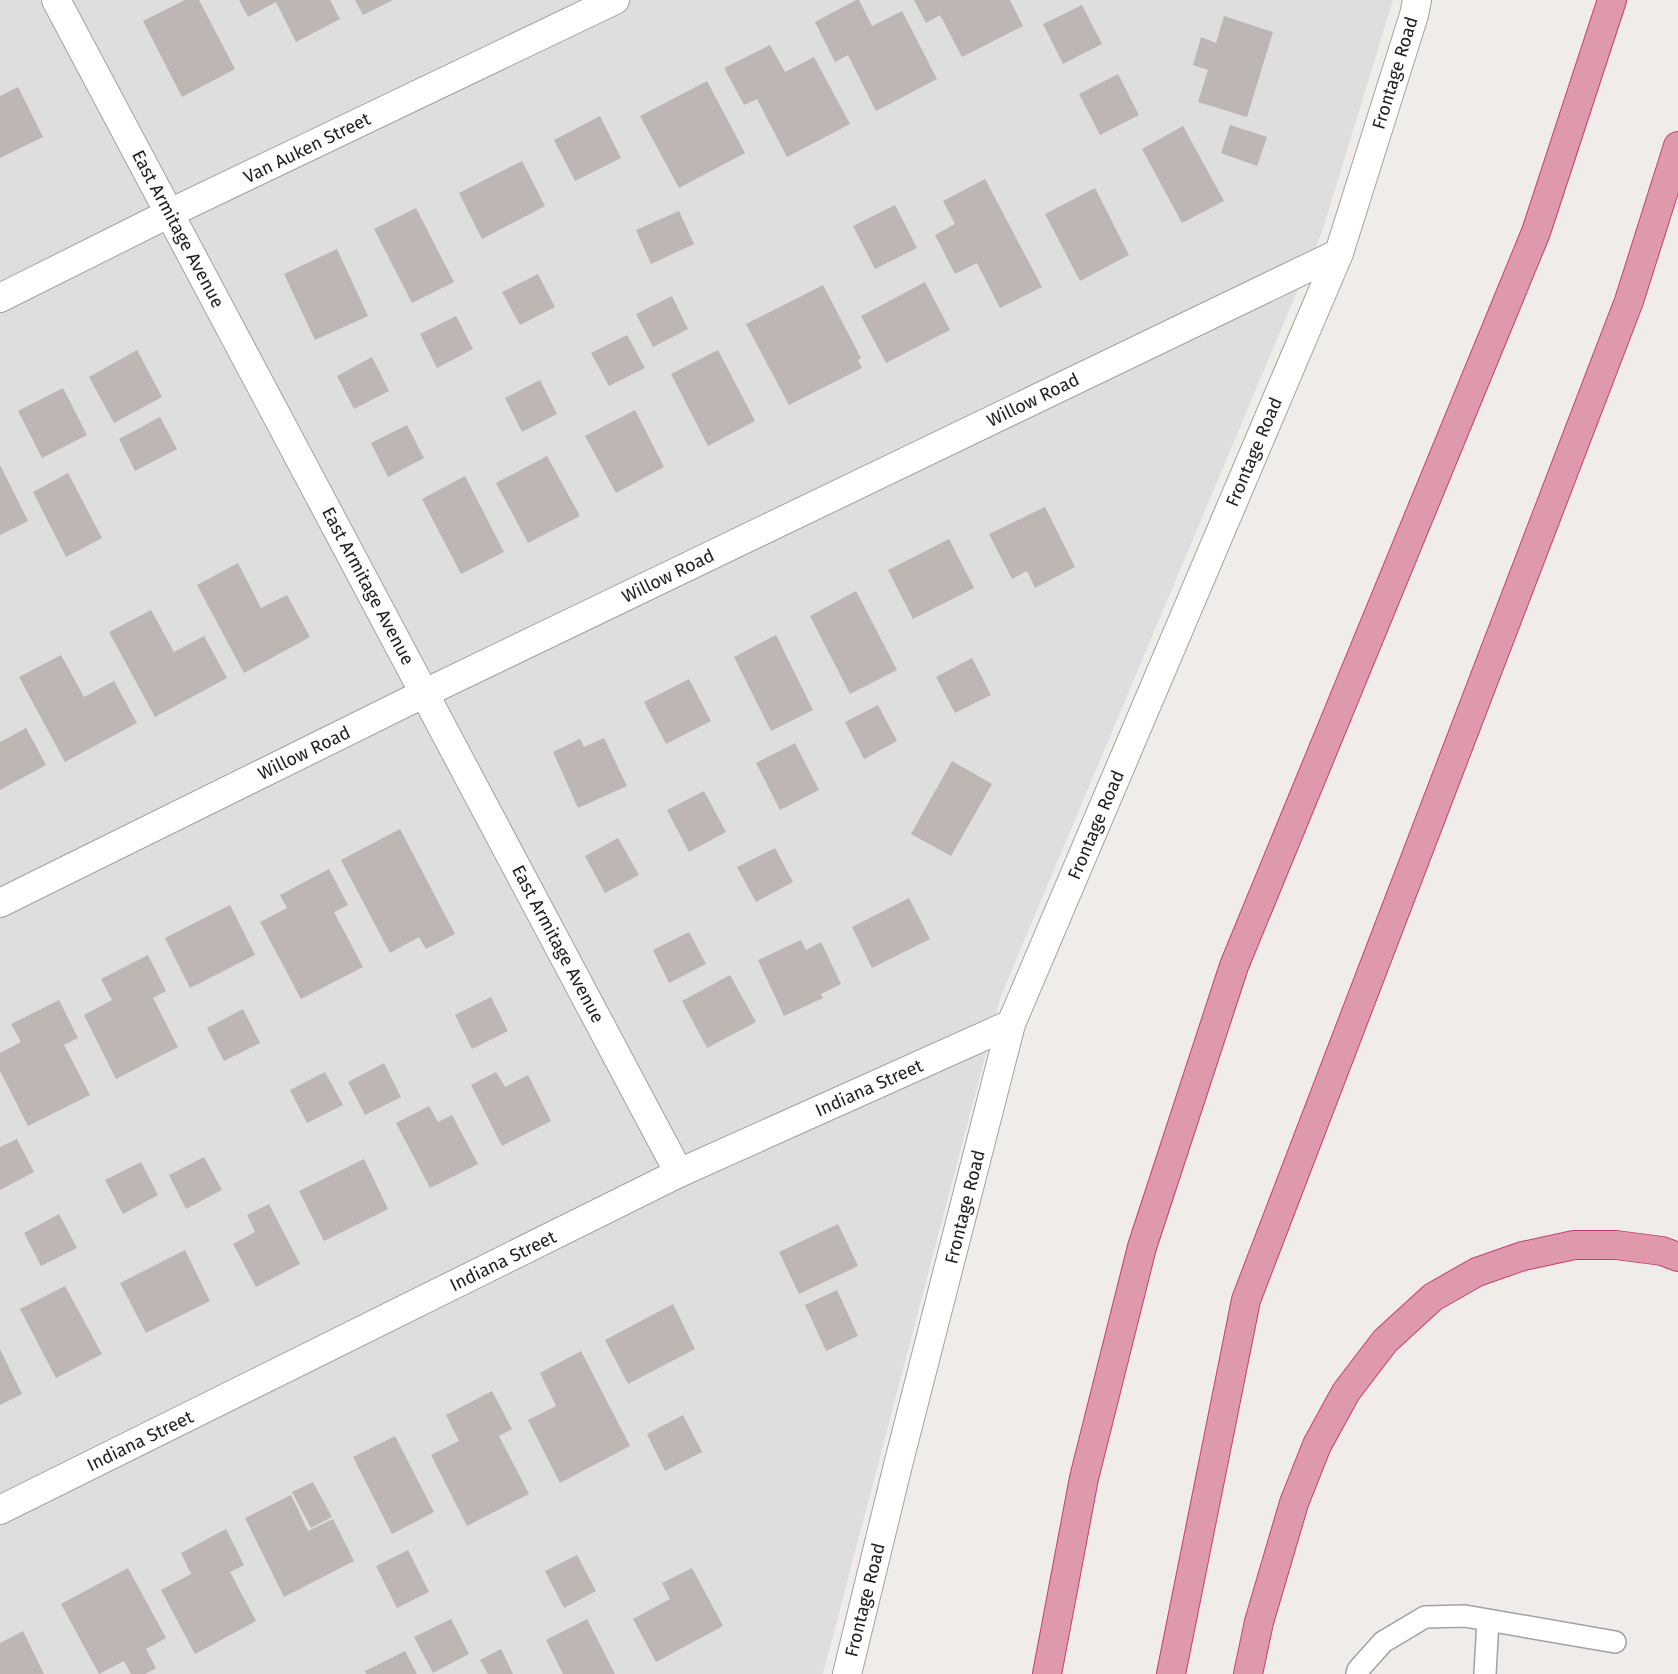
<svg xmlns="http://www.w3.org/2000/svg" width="1678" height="1674" font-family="'Fira Sans',sans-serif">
	<rect width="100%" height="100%" fill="#f0ede9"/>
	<!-- residential -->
	<path fill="#dfdede" d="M0 0H1393L1322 232 1001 996 823 1674H0Z"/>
	<!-- building -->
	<path fill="#bdb6b2" d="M185 0H199L235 69 182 97 143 21Z
		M239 0H330L340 19 296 42 276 2 248 17Z
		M355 0H393L363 15Z
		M856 0H859L872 26 902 11 937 79 876 111 848 55 835 62 815 22Z
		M914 0H1010L1023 26 962 57 940 15 926 23Z
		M1082 5 1102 44 1063 64 1043 24Z
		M1224 16 1273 32 1247 117 1198 102 1208 70 1193 65 1201 37 1216 43Z
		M770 45 785 72 814 57 850 124 787 157 757 99 744 105 724 68Z
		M1118 74 1139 115 1100 135 1079 94Z
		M707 81 745 153 679 188 640 116Z
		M18 87 43 137 0 158V96Z
		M600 116 621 158 575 181 554 140Z
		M1230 125 1267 137 1257 166 1221 153Z
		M1183 126 1224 201 1182 223 1142 149Z
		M522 161 545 206 482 239 459 193Z
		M985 179 1042 287 1000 308 977 263 955 274 935 235 955 224 943 201Z
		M1095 188 1129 255 1080 281 1045 214Z
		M895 205 917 248 875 269 853 226Z
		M416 208 454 282 412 303 374 229Z
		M679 211 694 244 651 264 636 230Z
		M337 249 368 316 315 340 284 274Z
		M538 274 555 307 520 325 502 292Z
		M925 282 950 330 886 363 861 316Z
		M823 285 861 358 858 360 862 368 789 405 746 324Z
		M672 296 688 329 653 347 636 314Z
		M456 316 473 349 437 368 420 334Z
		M627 335 645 368 609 386 591 353Z
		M137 350 162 397 114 423 89 377Z
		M718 350 755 421 708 446 671 374Z
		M372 357 389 391 354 409 337 376Z
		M540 380 557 414 522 432 505 398Z
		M63 388 87 435 42 458 18 411Z
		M635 410 664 467 616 493 585 436Z
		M160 417 177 449 135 471 119 439Z
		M407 425 424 458 388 477 371 443Z
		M547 456 580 516 528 543 496 483Z
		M0 465 28 521 0 535Z
		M68 473 102 538 66 557 33 492Z
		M465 476 504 552 461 574 422 499Z
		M1045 507 1075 567 1035 588 1027 571 1012 579 989 534Z
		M949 539 974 588 913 619 888 570Z
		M238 563 261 608 287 595 310 637 244 673 197 585Z
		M856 591 897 670 850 694 810 616Z
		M151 610 174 652 204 636 227 678 155 717 109 632Z
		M776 635 813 710 771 731 734 657Z
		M61 655 84 697 114 681 137 723 65 762 19 677Z
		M972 658 991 695 955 713 936 677Z
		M689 679 711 721 666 744 644 702Z
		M878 705 897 741 864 759 845 722Z
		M26 728 46 765 0 790V742Z
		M604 738 627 786 578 808 553 752 580 739 584 747Z
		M795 743 819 790 780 810 756 763Z
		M952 761 992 784 951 856 911 834Z
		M704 791 726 832 689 852 667 810Z
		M400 829 455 934 426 949 419 937 390 953 341 860Z
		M618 838 639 875 605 893 585 856Z
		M775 848 793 882 756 902 737 867Z
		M329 869 348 905 334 912 363 967 301 999 260 922 287 908 280 895Z
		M909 898 930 939 872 968 852 927Z
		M230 905 255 955 190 988 165 938Z
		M689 932 706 964 669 983 653 950Z
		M801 940 806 950 821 942 841 984 821 994 823 998 784 1016 758 960Z
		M148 955 166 991 153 998 178 1047 116 1079 84 1015 112 1000 101 979Z
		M730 975 756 1022 707 1048 682 1001Z
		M491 997 508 1031 472 1049 455 1015Z
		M59 1000 78 1038 64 1045 90 1095 28 1126 0 1071V1053L21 1042 11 1024Z
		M243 1009 260 1043 224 1061 207 1028Z
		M384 1063 401 1097 365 1115 348 1082Z
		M325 1072 343 1105 307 1123 290 1090Z
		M496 1072 505 1087 528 1075 551 1121 502 1146 471 1085Z
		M429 1106 438 1122 452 1115 478 1164 430 1188 396 1123Z
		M17 1139 34 1172 0 1190V1147Z
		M204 1157 222 1190 186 1209 169 1175Z
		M364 1159 388 1209 324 1241 299 1191Z
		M141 1162 158 1195 123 1214 105 1180Z
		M269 1204 300 1264 256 1287 233 1244 255 1232 247 1215Z
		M59 1214 77 1248 41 1266 24 1233Z
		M838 1224 858 1266 799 1294 779 1252Z
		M185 1250 210 1301 146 1333 120 1283Z
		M65 1286 102 1354 56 1378 20 1309Z
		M837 1290 858 1336 826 1351 805 1305Z
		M673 1304 695 1349 628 1384 605 1340Z
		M0 1349 22 1394 0 1405Z
		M581 1351 630 1446 560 1483 528 1420 556 1406 540 1373Z
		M492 1391 512 1429 499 1436 529 1494 467 1526 431 1455 459 1441 446 1415Z
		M683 1415 702 1452 665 1471 647 1434Z
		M395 1436 434 1512 392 1534 353 1457Z
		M313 1482 332 1517 311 1528 292 1492Z
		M291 1495 308 1531 333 1519 354 1561 284 1597 245 1518Z
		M226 1529 244 1565 230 1572 256 1621 195 1654 161 1590 191 1574 181 1553Z
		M408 1550 429 1592 397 1608 376 1566Z
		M577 1555 596 1591 564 1608 545 1571Z
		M128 1568 166 1638 146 1649 156 1668 145 1674H131L124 1661 99 1674 61 1604Z
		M692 1568 723 1626 656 1662 633 1619 670 1599 662 1583Z
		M451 1619 469 1654 433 1673 414 1637Z
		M587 1619 615 1674H563L546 1640Z
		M23 1631 44 1674H0V1643Z
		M501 1649 513 1674H488L480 1660Z
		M405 1651 417 1674H366L365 1671Z"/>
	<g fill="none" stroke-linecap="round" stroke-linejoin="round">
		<defs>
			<path id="service" d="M1357 1674 1358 1670 1383 1642 1425 1617 1465 1616 1615 1642
				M1485 1674 1488 1620"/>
			<path id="minor" d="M56 0 679 1173
				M0 298 170 213 615 0
				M0 903 425 693 1339 253
				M0 1510 679 1173 1011 1024"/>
			<path id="tertiary" d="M847 1674 898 1465 1011 1024 1339 253 1414 15 1417 0"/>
			<path id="motorway" d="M1047 1674 1084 1478 1142 1247 1234 966 1536 232 1612 0
				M1171 1674 1246 1300 1629 301 1678 146
				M1248 1674 1259 1622 1294 1503 1317 1445 1346 1392 1385 1341 1433 1297 1477 1272 1523 1256 1574 1245H1616L1662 1251 1678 1257"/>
		</defs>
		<!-- service casing -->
		<use href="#service" stroke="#a2a2a2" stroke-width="24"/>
		<!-- minor casing -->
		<use href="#minor" stroke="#a2a2a2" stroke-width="30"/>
		<!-- tertiary casing -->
		<use href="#tertiary" stroke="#a2a2a2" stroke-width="30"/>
		<!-- motorway casing -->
		<use href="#motorway" stroke="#c73d75" stroke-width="30"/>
		<!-- service -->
		<use href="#service" stroke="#fff" stroke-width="21"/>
		<!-- minor -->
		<use href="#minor" stroke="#fff" stroke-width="28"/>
		<!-- tertiary -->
		<use href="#tertiary" stroke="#fff" stroke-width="28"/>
		<!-- motorway -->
		<use href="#motorway" stroke="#de9aab" stroke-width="28"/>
	</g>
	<g text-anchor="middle" stroke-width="4" stroke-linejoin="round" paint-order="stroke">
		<!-- street labels -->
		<g font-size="18" fill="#212121" stroke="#fff">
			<text transform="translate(1395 73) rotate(-73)" y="6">Frontage Road</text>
			<text transform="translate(307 148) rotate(-26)" y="6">Van Auken Street</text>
			<text transform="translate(178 229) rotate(62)" y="6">East Armitage Avenue</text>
			<text transform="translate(1033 400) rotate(-26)" y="6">Willow Road</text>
			<text transform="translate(1254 452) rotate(-67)" y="6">Frontage Road</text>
			<text transform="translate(668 576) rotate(-26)" y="6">Willow Road</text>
			<text transform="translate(368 586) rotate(62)" y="6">East Armitage Avenue</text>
			<text transform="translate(304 753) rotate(-26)" y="6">Willow Road</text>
			<text transform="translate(1096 825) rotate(-67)" y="6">Frontage Road</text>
			<text transform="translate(558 944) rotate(62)" y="6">East Armitage Avenue</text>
			<text transform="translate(869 1088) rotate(-24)" y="6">Indiana Street</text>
			<text transform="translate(965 1207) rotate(-76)" y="6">Frontage Road</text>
			<text transform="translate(503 1261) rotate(-26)" y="6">Indiana Street</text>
			<text transform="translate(140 1441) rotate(-26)" y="6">Indiana Street</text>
			<text transform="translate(865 1600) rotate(-76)" y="6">Frontage Road</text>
		</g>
	</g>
</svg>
